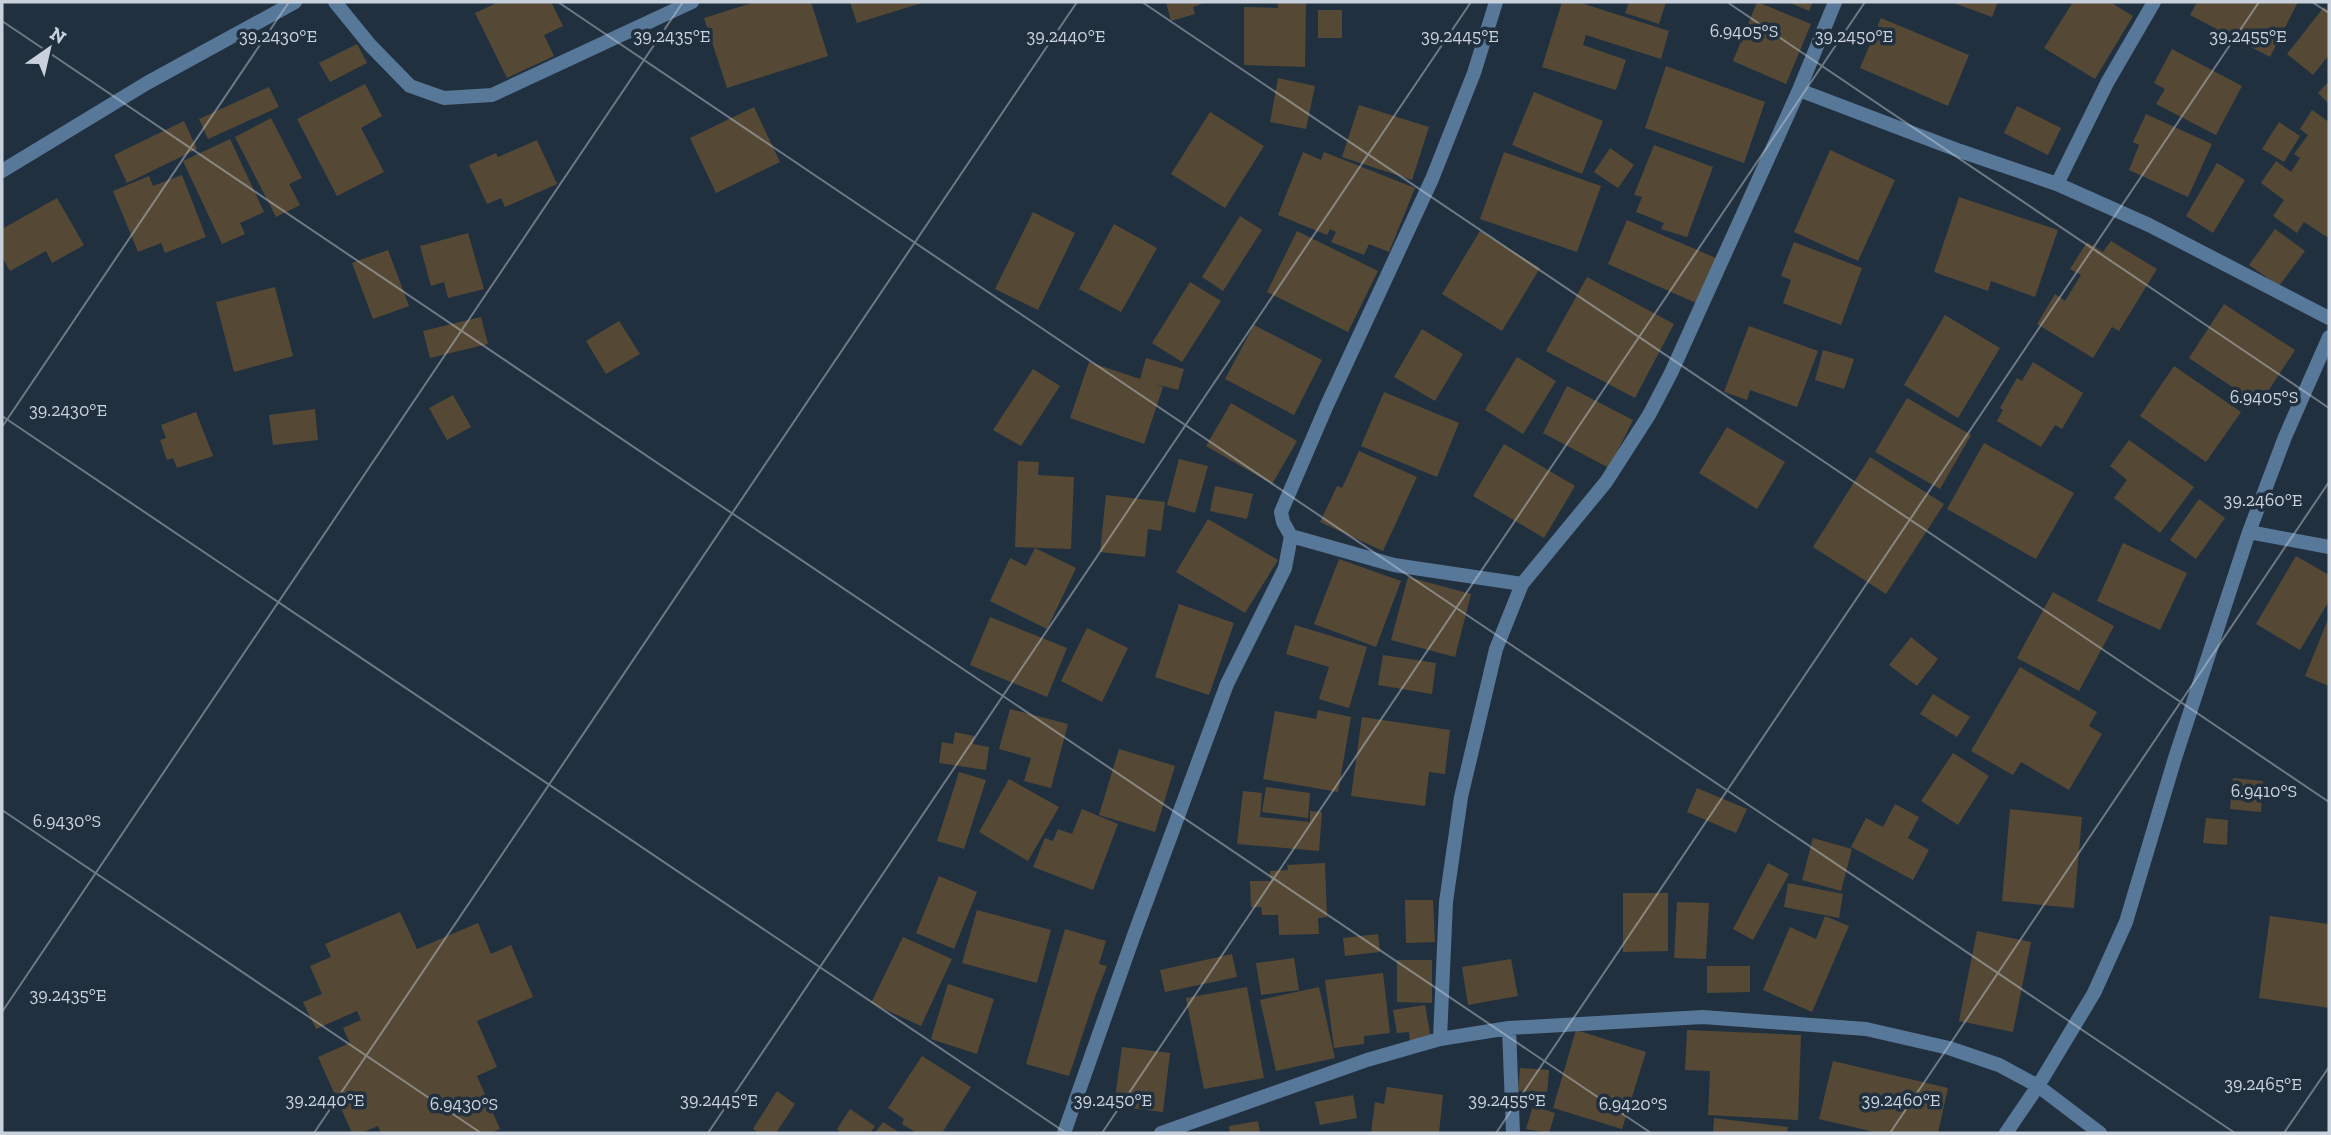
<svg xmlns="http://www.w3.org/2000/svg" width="2331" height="1135" font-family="'Zilla Slab',serif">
	<rect width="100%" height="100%" fill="#21303f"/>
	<!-- building -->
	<path fill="#554936" d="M499 2H551L563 26 544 35 554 56 507 78 475 13Z
		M755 2H811L828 56 727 88 704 18Z
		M850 2H925L857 23Z
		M1166 2H1206L1193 7 1195 14 1171 21Z
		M1278 2H1306L1305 67 1244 65V7L1278 8Z
		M1562 2H1578L1669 31 1661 59 1586 35 1583 45 1626 60 1616 90 1542 67Z
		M1629 2H1666L1659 24 1625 13Z
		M1757 2 1811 24 1786 84 1733 61Z
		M1788 2H1813L1809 11Z
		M1951 2H1998L1992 17Z
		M2073 2H2110L2133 16 2095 79 2044 48Z
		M2197 2H2298L2270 57 2190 15Z
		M2324 7 2329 11V55L2313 75 2287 54Z
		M1318 10H1342V38H1318Z
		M1881 18 1969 55 1948 106 1860 68Z
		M357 44 367 63 330 82 319 63Z
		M2172 49 2242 86 2216 135 2156 104 2165 89 2154 83Z
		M1666 66 1765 102 1744 163 1645 128Z
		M1278 78 1315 86 1306 129 1270 122Z
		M2329 81V104L2318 93Z
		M365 84 382 116 361 128 384 172 337 196 297 119Z
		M269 87 279 107 208 139 199 119Z
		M1534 92 1603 121 1582 174 1512 145Z
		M1359 105 1429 127 1412 180 1342 157Z
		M2017 106 2061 128 2048 155 2004 133Z
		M754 107 780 162 716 193 690 138Z
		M2312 110 2329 122V233L2327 237 2304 222 2297 233 2273 216 2284 200 2261 183 2276 161 2291 172 2300 158 2294 154 2308 135 2300 129Z
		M1210 112 1264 146 1225 208 1171 174Z
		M2146 114 2212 144 2188 197 2129 170 2139 145 2133 142Z
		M271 118 302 178 289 184 300 205 276 217 235 137Z
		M184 121 197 149 127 183 114 155Z
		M2279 122 2300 136 2284 162 2262 149Z
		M230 139 264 212 240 223 245 234 222 244 183 161Z
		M537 140 557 184 505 207 501 198 487 204 469 165 496 153 498 157Z
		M1654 145 1713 167 1687 237 1661 229 1664 223 1636 212 1642 197 1634 195Z
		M1610 148 1634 165 1618 188 1594 172Z
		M1830 150 1895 180 1858 261 1794 232Z
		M1303 152 1321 160 1324 152 1415 188 1389 252 1369 244 1364 255 1331 242 1336 232 1330 229 1327 235 1278 215Z
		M1504 152 1601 186 1577 252 1480 219Z
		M2217 163 2245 180 2213 233 2186 216Z
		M182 175 206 237 165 253 161 243 138 252 113 191 149 176 153 186Z
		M1959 197 2058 230 2035 297 1991 281 1988 291 1934 272Z
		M57 198 84 245 52 263 46 251 10 271 2 257V229Z
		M1033 212 1075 233 1038 310 995 289Z
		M1240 216 1262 230 1223 291 1202 277Z
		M1627 220 1716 258 1696 303 1608 264Z
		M1114 224 1157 248 1121 312 1079 289Z
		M2275 229 2305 251 2279 286 2249 265Z
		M1297 231 1378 271 1348 332 1267 292Z
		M1480 231 1540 268 1502 331 1442 294Z
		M468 233 484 289 448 298 444 282 431 286 420 246Z
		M2111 241 2157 269 2119 331 2112 327 2093 358 2037 324 2055 294 2065 301 2081 275 2070 269 2087 242 2103 252Z
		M1794 242 1862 268 1841 325 1783 303 1791 280 1781 276Z
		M388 250 409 306 373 319 352 263Z
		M1587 277 1674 324 1635 398 1546 351Z
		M1190 282 1221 301 1182 362 1152 343Z
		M275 287 293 356 234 372 216 302Z
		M2224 304 2295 350 2259 405 2189 358Z
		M1945 315 2000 348 1958 418 1904 385Z
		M481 317 488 344 430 358 423 331Z
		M619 321 640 354 606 374 586 341Z
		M1254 325 1322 360 1294 415 1225 379Z
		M1749 326 1818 351 1797 407 1750 390 1747 400 1724 392Z
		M1422 329 1463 354 1435 401 1394 377Z
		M1823 350 1854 359 1844 389 1815 380Z
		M1517 357 1556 381 1523 434 1485 410Z
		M1146 358 1184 369 1178 390 1155 384 1163 387 1144 444 1070 418 1089 362 1140 379Z
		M2033 362 2083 393 2062 429 2055 425 2041 447 1997 421 2003 410 2000 408 2017 378 2022 381Z
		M2174 366 2241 412 2206 462 2140 416Z
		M1033 369 1060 386 1021 446 993 430Z
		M1567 386 1633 420 1609 468 1543 433Z
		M1384 392 1459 423 1437 477 1361 446Z
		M453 395 471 427 447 440 429 408Z
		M1907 398 1971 435 1940 489 1875 452Z
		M1231 403 1297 441 1272 484 1206 446Z
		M315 409 318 440 273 445 269 415Z
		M196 412 213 456 177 468 173 458 167 460 160 440 166 438 161 425Z
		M1727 427 1785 462 1757 509 1699 473Z
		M2129 440 2194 487 2160 533 2114 498 2127 480 2110 466Z
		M1984 443 2074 493 2036 559 1947 509Z
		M1504 444 1575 486 1544 538 1473 496Z
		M1359 451 1417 477 1383 551 1320 522 1337 486 1342 488Z
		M1870 457 1944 504 1886 594 1813 547Z
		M1179 459 1208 466 1195 513 1167 505Z
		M1018 461 1039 462 1038 475 1074 477 1071 549 1015 547Z
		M1215 486 1253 494 1247 519 1210 511Z
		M1106 495 1165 502 1161 531 1148 529 1145 557 1100 552Z
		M2199 499 2225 518 2196 559 2170 540Z
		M1208 519 1278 560 1245 613 1176 572Z
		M2123 543 2187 573 2160 630 2097 601Z
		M1035 548 1076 568 1047 629 990 601 1010 558 1026 566Z
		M2296 556 2329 575V601L2300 650 2256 624Z
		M1339 559 1401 581 1376 647 1314 624Z
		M1408 577 1471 594 1455 657 1391 640Z
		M2053 592 2114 626 2079 691 2017 658Z
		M1179 604 1234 623 1209 695 1155 677Z
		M990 617 1067 648 1047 697 970 665Z
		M2329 617V686L2305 676Z
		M1295 625 1367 647 1349 708 1319 699 1329 667 1286 654Z
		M1087 628 1128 648 1102 702 1061 681Z
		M1911 637 1938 659 1917 686 1889 665Z
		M1383 655 1436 663 1432 694 1378 685Z
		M2020 667 2097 712 2089 726 2102 734 2069 790 2021 762 2013 775 1971 751Z
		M1933 694 1970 717 1957 737 1920 714Z
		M1010 709 1068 724 1051 788 1024 781 1031 758 999 749Z
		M1318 710 1351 717 1338 792 1263 779 1275 711 1316 719Z
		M1362 717 1450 730 1445 774 1429 772 1425 806 1351 796Z
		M955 732 974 736 973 744 989 747 986 770 939 763 942 742 953 744Z
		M1119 749 1175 766 1155 832 1099 815Z
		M1953 753 1989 776 1958 825 1921 801Z
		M959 772 986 780 964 849 937 841Z
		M2233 778 2263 781 2261 812 2230 809Z
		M1009 779 1059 807 1028 861 979 832Z
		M1266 787 1310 793 1308 818 1262 812Z
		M1697 788 1747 809 1736 833 1687 812Z
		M1243 791 1262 793 1260 817 1310 822V811L1322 812 1319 851 1237 844Z
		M1895 804 1919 817 1908 838 1929 850 1913 880 1851 847 1866 818 1883 827Z
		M1082 809 1118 824 1093 890 1033 867 1045 838 1053 841 1058 829 1072 834Z
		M2010 809 2082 817 2074 908 2002 901Z
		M2206 818 2228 820 2227 845 2203 843Z
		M1813 838 1852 849 1841 891 1802 880Z
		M1325 863 1327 917 1318 918 1319 934 1279 935 1278 915H1262L1261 907H1251L1250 881H1271L1270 871 1288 870 1287 865Z
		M1768 863 1789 874 1753 940 1733 929Z
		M939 876 977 892 954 949 916 933Z
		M1788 883 1843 894 1839 918 1784 907Z
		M1623 893H1668V951L1623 952Z
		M1405 900H1433L1435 942 1406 943Z
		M1677 902 1709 903 1706 959 1674 958Z
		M977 910 1051 930 1037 983 962 963Z
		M400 912 417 949 478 923 491 954 511 945 533 997 477 1021 497 1067 477 1076 500 1129 490 1133H381L378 1126 361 1133H352L318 1057 350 1043 343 1028 361 1020 357 1011 316 1029 303 1002 322 994 310 966 331 957 325 944Z
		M1825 916 1849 926 1812 1012 1763 990 1790 927 1816 939Z
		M2270 916 2329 924V1008L2259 998Z
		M1065 929 1106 941 1099 964 1107 966 1095 997 1069 1076 1026 1064Z
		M1977 931 2031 942 2013 1032 1959 1021Z
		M1378 934 1380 952 1345 956 1343 938Z
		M903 937 952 959 921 1026 871 1003Z
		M1232 954 1237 977 1165 992 1160 970Z
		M1294 958 1299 990 1261 995 1256 963Z
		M1511 959 1518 996 1468 1005 1462 967Z
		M1397 960H1432V1003L1397 1002Z
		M1707 966H1750V992L1707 993Z
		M1383 973 1390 1033 1364 1036V1044L1334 1048 1325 980Z
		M948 984 994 999 977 1054 931 1039Z
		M1247 987 1264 1078 1204 1089 1186 998Z
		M1319 987 1335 1058 1276 1071 1260 1000Z
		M1425 1005 1431 1039 1410 1042 1409 1032 1397 1033 1393 1010Z
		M1576 1030 1646 1052 1622 1129 1553 1108Z
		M1687 1030 1801 1035 1798 1120 1708 1115 1710 1071 1685 1070Z
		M1122 1047 1170 1053 1163 1112 1114 1106Z
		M922 1056 971 1087 942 1133H917L902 1124 904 1119 888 1108Z
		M1833 1061 1948 1088 1938 1133H1879L1819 1119Z
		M1520 1068 1549 1070 1547 1093 1518 1091Z
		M1387 1087 1443 1095 1439 1133H1371L1375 1102 1384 1104Z
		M777 1091 795 1104 776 1133H759L753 1129Z
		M1353 1095 1357 1118 1320 1125 1315 1102Z
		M1533 1106 1555 1113 1549 1133 1526 1129Z
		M850 1109 875 1126 870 1133H839L840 1132 837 1129Z
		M1714 1118 1788 1127 1787 1133H1713Z
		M1258 1121 1260 1133H1230L1229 1126Z
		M883 1122 900 1133H875Z"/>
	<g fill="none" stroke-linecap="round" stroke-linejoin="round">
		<!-- street -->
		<path stroke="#58789a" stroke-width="14" d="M335 2 370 45 410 86 444 98 492 95 692 2
			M1799 90 1960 151 2057 184 2149 225 2329 318
			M2 171 147 83 295 2
			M2057 184 2107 83 2154 2
			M2249 532 2329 547
			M1291 536 1394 565 1522 584
			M1509 1028 1513 1133
			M1440 1039 1446 902 1461 797 1496 649 1522 584 1606 482 1649 415 1671 373 1799 90 1835 2
			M1064 1133 1134 935 1227 684 1285 568 1291 536 1283 522 1281 512 1327 405 1432 179 1474 73 1496 2
			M1161 1133 1367 1060 1440 1039 1509 1028 1703 1017 1866 1029 1949 1048 1999 1065 2038 1086 2100 1133
			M2006 1133 2038 1086 2094 993 2126 922 2175 758 2249 532 2285 437 2329 337"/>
	</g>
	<!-- ticks -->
	<path fill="none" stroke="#c9d2dc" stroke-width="2" stroke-opacity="0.45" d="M558 2 2235 1133M1142 2 2329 802M1727 2 2329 408M2312 2 2329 13M2 21 1651 1133M2 416 1066 1133M2 427 289 2M2 810 481 1133M2 1012 683 2M314 1133 1077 2M708 1133 1471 2M1102 1133 1865 2M1496 1133 2259 2M1890 1133 2329 482M2284 1133 2329 1067"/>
	<g font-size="18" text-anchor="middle" fill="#c9d2dc" stroke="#21303f" stroke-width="7" stroke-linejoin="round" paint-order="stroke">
		<text x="1744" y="37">6.9405°S</text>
		<text x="278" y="42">39.2430°E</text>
		<text x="672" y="42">39.2435°E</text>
		<text x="2248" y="42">39.2455°E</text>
		<text x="1066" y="42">39.2440°E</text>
		<text x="1460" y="42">39.2445°E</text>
		<text x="1854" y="42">39.2450°E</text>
		<text x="2264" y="403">6.9405°S</text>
		<text x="68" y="416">39.2430°E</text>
		<text x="2263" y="506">39.2460°E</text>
		<text x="2264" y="797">6.9410°S</text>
		<text x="67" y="827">6.9430°S</text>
		<text x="68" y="1001">39.2435°E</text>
		<text x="2263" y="1090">39.2465°E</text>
		<text x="325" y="1106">39.2440°E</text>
		<text x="719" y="1106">39.2445°E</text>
		<text x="1113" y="1106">39.2450°E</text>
		<text x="1507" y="1106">39.2455°E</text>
		<text x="1901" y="1106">39.2460°E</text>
		<text x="464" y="1110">6.9430°S</text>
		<text x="1633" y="1110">6.9420°S</text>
	</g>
	<!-- border -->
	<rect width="2331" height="1135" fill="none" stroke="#c9d2dc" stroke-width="7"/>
	<!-- north arrow -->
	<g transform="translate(49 49) rotate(34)" stroke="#21303f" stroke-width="5" paint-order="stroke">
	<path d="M0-5L12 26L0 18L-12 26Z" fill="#c9d2dc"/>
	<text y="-10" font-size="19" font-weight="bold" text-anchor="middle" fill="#c9d2dc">N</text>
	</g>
</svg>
